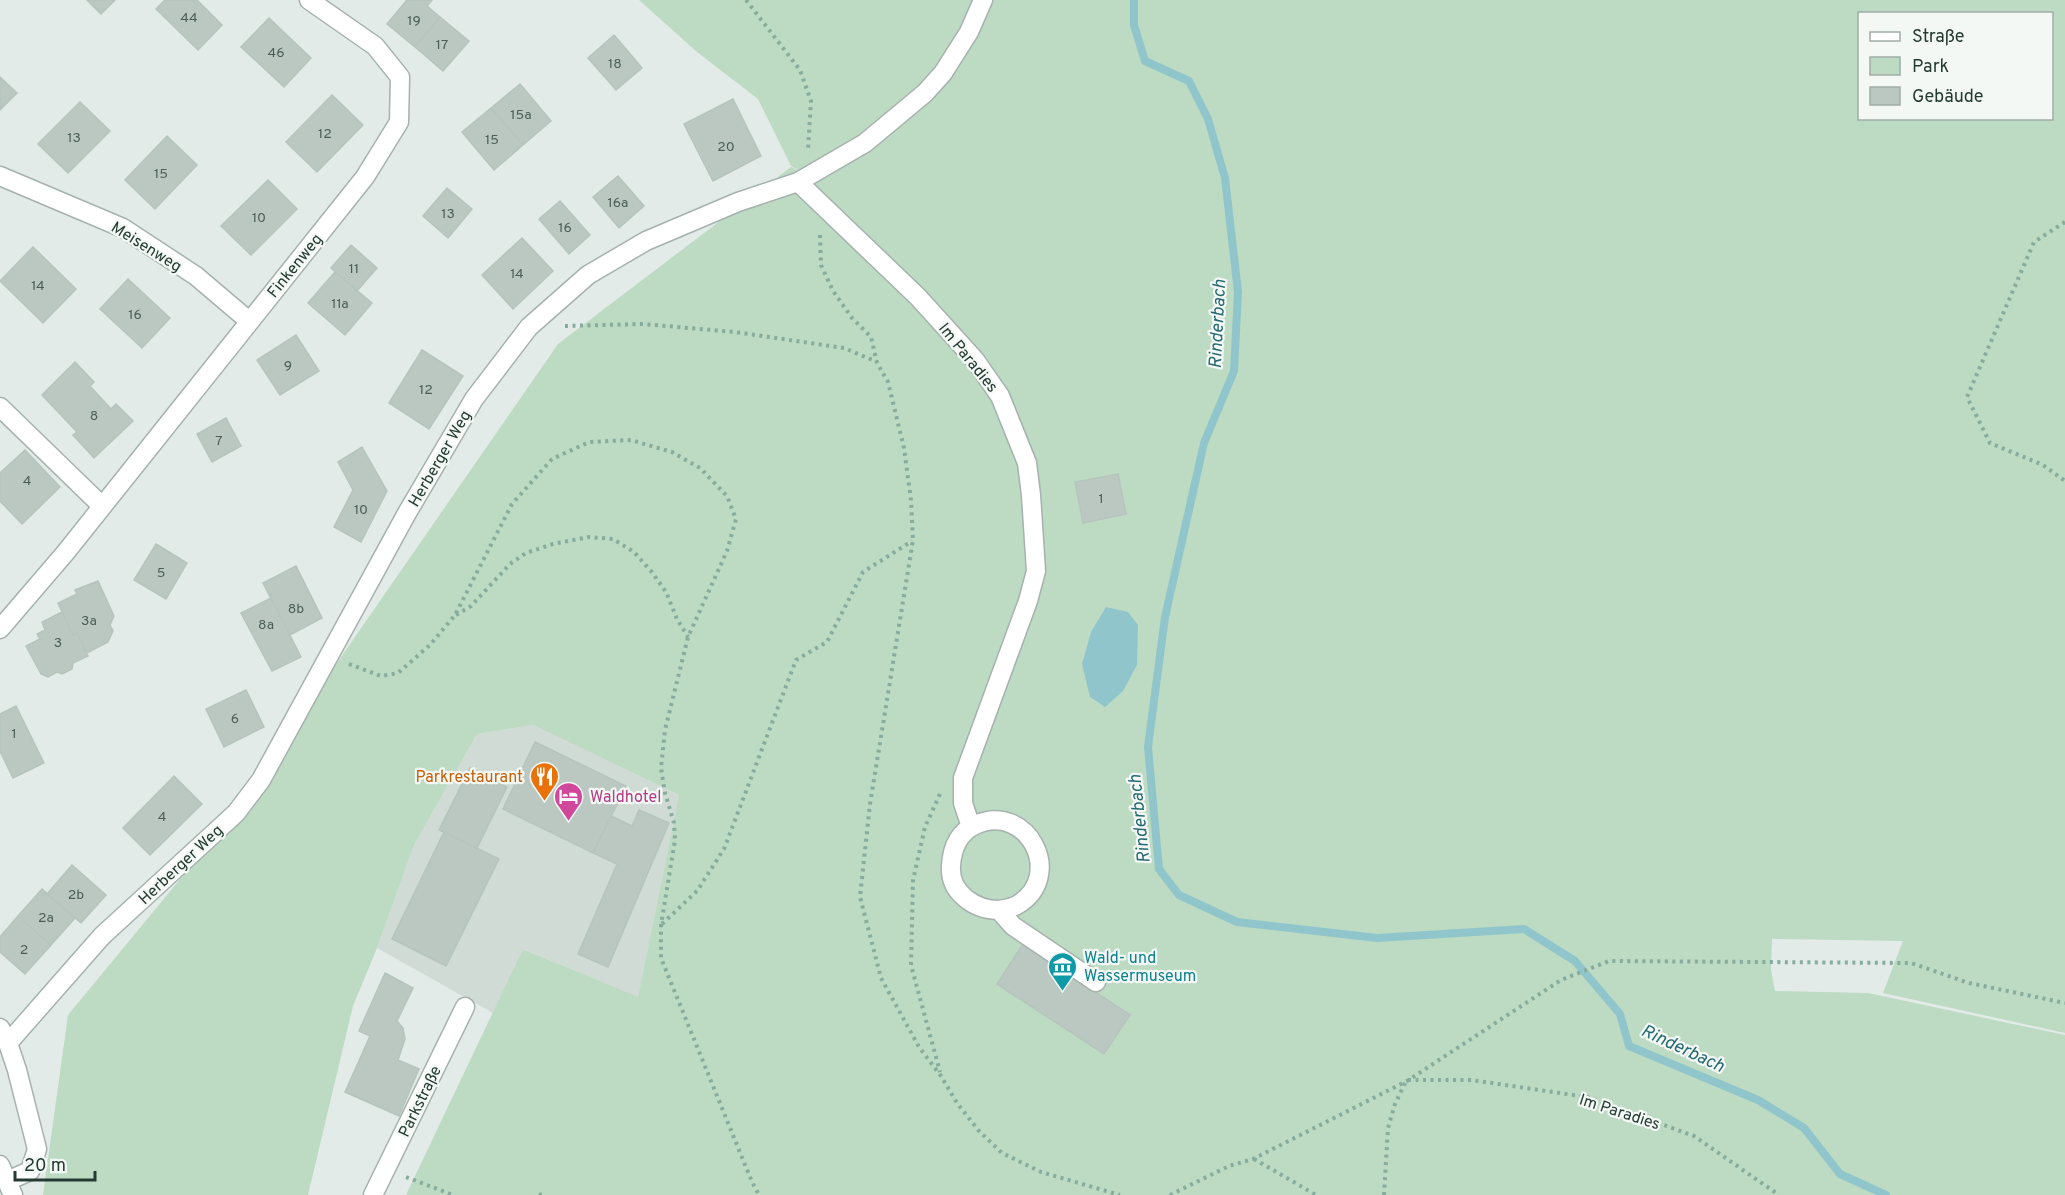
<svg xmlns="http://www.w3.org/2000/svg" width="2065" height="1195" font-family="Overpass,sans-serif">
	<rect width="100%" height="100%" fill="#e2ebe7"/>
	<!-- built -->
	<path fill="#d1dbd5" d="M533 725 679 795 638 998 524 949 493 1013 377 948 414 845 477 734Z"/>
	<!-- green -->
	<path fill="#bddac3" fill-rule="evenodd" d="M639 0H2065V1033L1883 993 1903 941 1772 939 1771 970 1775 991 1868 993 2065 1035V1195H406L523 949 638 997 679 795 533 725 477 734 414 845 377 948 353 1006 308 1195H43L68 1015 224 826 558 344 791 167 805 174 791 166 758 99 697 52ZM1860 14H2052V118H1860Z"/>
	<!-- water -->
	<path fill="#90c6cb" d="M1106 607 1128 612 1138 625 1137 665 1123 691 1105 707 1090 697 1082 664 1091 632Z"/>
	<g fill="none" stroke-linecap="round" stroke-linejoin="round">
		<!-- stream -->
		<path stroke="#90c6cb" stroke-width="8" d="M1134 0V25L1145 61 1189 81 1208 119 1225 178 1238 292 1234 371 1204 443 1165 617 1148 747 1159 869 1179 895 1237 922 1377 938 1524 929 1575 961 1620 1014 1629 1046 1758 1100 1804 1128 1840 1174 1886 1195"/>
	</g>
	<!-- building -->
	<path fill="#bbc8c2" stroke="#b5c4bd" stroke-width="1.5" d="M87 0H115L101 14Z
		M165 0H197L222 25 198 50 156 9Z
		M407 0H432L427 6 440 17 415 47 387 24Z
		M440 17 469 41 443 71 415 47Z
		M269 18 311 58 284 87 241 47Z
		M614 35 642 68 616 90 588 58Z
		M0 77 17 93 0 110Z
		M520 84 551 121 523 145 491 108Z
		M332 95 363 125 317 172 286 142Z
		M733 99 761 156 713 181 684 124Z
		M80 102 110 131 68 173 38 144Z
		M491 108 523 145 494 170 462 132Z
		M167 136 197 165 155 209 125 180Z
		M618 176 644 206 619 228 593 197Z
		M268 180 297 209 251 255 221 226Z
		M447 188 472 209 448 238 423 216Z
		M560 201 590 235 569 254 539 219Z
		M522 238 553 271 513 309 482 275Z
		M351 245 377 268 357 291 331 268Z
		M33 247 76 289 43 323 0 281Z
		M335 272 372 303 345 335 308 303Z
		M128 279 170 318 142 348 100 309Z
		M296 335 319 371 280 395 257 360Z
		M422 350 463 376 429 429 389 403Z
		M75 362 94 382 90 386 111 409 116 404 133 421 94 458 73 435 77 432 42 395Z
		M226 418 241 446 212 462 197 434Z
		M362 447 387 491 361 542 334 527 353 490 338 462Z
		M25 450 60 487 22 524 0 501V473Z
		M1118 474 1126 514 1083 523 1075 482Z
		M156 544 187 563 166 599 134 580Z
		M296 566 322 618 290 635 263 583Z
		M98 581 114 616 110 625 113 631 108 642 87 653 77 633 73 635 58 603 77 594 75 590Z
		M271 598 301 657 272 671 241 613Z
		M62 612 73 635 77 633 88 656 73 663 72 669 62 674 57 672 48 677 41 674 26 646 40 639 37 634 45 630 42 622Z
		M246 690 264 727 224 747 206 709Z
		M16 706 44 763 13 778 0 751V714Z
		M535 742 626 786 593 853 503 809Z
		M470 768 507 787 477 848 439 830Z
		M174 776 202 804 150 855 123 828Z
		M639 810 669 823 608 967 578 954 617 864 593 853 611 816 632 826Z
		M444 832 499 859 446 966 392 939Z
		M72 865 106 895 81 923 47 894Z
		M42 889 75 918 51 945 18 916Z
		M18 916 51 945 25 974 0 952V937Z
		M1023 944 1130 1015 1104 1054 997 984Z
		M385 973 413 988 397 1021 403 1028 405 1039 398 1060 419 1069 399 1116 345 1092 370 1036 359 1031Z"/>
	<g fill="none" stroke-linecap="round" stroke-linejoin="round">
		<defs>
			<path id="minor" d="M0 176 123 228 196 276 249 321
				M798 182 918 297 975 360 1000 396 1027 463 1031 495 1036 571 1028 601 963 778V803L971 827
				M0 407 102 506
				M0 629 66 552 365 177 399 122 400 77 375 46 309 0
				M999 910C975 910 949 893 951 866 952 848 958 833 975 825 1028 801 1066 877 1017 905 1012 908 1004 909 999 910L1013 926 1096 982
				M0 1028 8 1043 17 1070 37 1149 30 1171 7 1181
				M8 1043 102 936 236 813 261 780 407 513 474 399 529 327 588 275 646 241 738 202 798 182 865 143 925 93 943 73 969 32 983 0
				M0 1165 13 1195
				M373 1195 465 1007"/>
		</defs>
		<!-- minor casing -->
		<use href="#minor" stroke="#a5b2ad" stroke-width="21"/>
		<!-- path -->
		<path stroke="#86ac9d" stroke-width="4" stroke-dasharray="3 4.5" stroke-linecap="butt" d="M746 0 800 70 811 101 808 150
			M2065 222 2034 242 1967 397 1990 443 2043 465 2065 481
			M820 235 821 265 833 291 852 318 871 337 877 363 888 382 904 448 911 500 913 540 870 804 860 897 881 978 919 1047 941 1076 957 1103 979 1131 1002 1153 1041 1172 1120 1195
			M565 326 643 324 735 332 844 348 877 362
			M456 615 471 606 510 564 526 553 553 544 589 537 613 539 634 552 651 571 666 592 677 619 688 637
			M349 664 381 676 398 673 430 645 455 615 512 504 552 459 589 442 631 440 672 452 700 468 727 496 736 519 727 551 688 637 665 730 661 768 665 793 674 823 675 840 661 925V958L752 1182 759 1195
			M940 794 925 827 913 880 911 965 940 1072
			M662 924 697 891 724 849 796 660 827 642 863 572 912 541
			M1408 1080H1471L1587 1097 1694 1136 1779 1195
			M1254 1159 1316 1195
			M406 1177 453 1195
			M539 1195 543 1194
			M1170 1195 1229 1166 1253 1159 1407 1081 1561 980 1609 961 1911 963 1969 983 2065 1003
			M1384 1195 1388 1128 1395 1104 1406 1081"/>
		<!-- minor -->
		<use href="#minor" stroke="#fff" stroke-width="18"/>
	</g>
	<!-- icons -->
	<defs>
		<symbol id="restaurant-pin" viewBox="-11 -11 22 30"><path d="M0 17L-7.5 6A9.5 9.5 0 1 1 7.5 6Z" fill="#e8710a" stroke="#f3f8f5"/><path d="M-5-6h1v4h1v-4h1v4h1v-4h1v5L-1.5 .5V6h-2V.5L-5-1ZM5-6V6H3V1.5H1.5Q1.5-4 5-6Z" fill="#fff"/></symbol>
		<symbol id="hotel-pin" viewBox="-11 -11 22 30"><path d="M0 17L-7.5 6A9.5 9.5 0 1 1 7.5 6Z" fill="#d1479c" stroke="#f3f8f5"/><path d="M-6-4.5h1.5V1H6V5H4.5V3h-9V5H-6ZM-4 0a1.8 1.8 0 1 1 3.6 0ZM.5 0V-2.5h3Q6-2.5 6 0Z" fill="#fff"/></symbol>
		<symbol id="museum-pin" viewBox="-11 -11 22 30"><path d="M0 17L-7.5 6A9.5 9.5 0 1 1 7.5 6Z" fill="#0f9aa8" stroke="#f3f8f5"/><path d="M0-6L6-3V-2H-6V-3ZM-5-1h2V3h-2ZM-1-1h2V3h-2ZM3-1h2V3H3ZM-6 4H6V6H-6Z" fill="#fff"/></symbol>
	</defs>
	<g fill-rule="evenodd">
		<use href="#restaurant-pin" x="528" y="760" width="33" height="45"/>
		<use href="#hotel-pin" x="552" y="780" width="33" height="45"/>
		<use href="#museum-pin" x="1046" y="950" width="33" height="45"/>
	</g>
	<g text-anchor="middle" stroke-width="4.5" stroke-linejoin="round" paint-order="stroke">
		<!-- number labels -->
		<g font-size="14" fill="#4a5e57">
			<text x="189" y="22">44</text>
			<text x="414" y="25">19</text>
			<text x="442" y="49">17</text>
			<text x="276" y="57">46</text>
			<text x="615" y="68">18</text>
			<text x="521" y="119">15a</text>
			<text x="325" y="138">12</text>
			<text x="74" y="142">13</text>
			<text x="492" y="144">15</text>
			<text x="726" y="151">20</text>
			<text x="161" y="178">15</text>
			<text x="618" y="207">16a</text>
			<text x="448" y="218">13</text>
			<text x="259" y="222">10</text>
			<text x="565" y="232">16</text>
			<text x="354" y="273">11</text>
			<text x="517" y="278">14</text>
			<text x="38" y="290">14</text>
			<text x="340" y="308">11a</text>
			<text x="135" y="319">16</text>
			<text x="288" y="370">9</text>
			<text x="426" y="394">12</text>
			<text x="94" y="420">8</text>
			<text x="219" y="445">7</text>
			<text x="27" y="485">4</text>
			<text x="1101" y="503">1</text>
			<text x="361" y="514">10</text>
			<text x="161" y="577">5</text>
			<text x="296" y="613">8b</text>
			<text x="89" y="625">3a</text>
			<text x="266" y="629">8a</text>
			<text x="58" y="647">3</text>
			<text x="235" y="723">6</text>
			<text x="14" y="738">1</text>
			<text x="162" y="821">4</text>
			<text x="76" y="899">2b</text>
			<text x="46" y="922">2a</text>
			<text x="24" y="954">2</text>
		</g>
		<!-- street labels -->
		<g font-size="16" fill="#243a33" stroke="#f3f8f5">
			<text transform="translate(147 246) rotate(32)" y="6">Meisenweg</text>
			<text transform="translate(294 265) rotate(-51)" y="6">Finkenweg</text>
			<text transform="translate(969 357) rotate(51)" y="6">Im Paradies</text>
			<text transform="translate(439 458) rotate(-60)" y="6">Herberger Weg</text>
			<text transform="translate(180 864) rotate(-43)" y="6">Herberger Weg</text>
			<text transform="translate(419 1101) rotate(-64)" y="6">Parkstraße</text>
			<text transform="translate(1620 1111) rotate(18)" y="6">Im Paradies</text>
		</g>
		<!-- food labels -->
		<g font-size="16" fill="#c56008" stroke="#f3f8f5" text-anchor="end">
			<text x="523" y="782">Parkrestaurant</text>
		</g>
		<!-- hotel labels -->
		<g font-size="16" fill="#b23c85" stroke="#f3f8f5" text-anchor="start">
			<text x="590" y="802">Waldhotel</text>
		</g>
		<!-- culture labels -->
		<g font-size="16" fill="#0d838f" stroke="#f3f8f5" text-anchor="start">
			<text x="1084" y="963">Wald- und<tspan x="1084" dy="18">Wassermuseum</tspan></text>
		</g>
		<!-- water labels -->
		<g font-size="18" font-style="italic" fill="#246971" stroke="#f3f8f5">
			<text transform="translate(1217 324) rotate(-87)" y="6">Rinderbach</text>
			<text transform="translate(1139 819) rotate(-96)" y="6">Rinderbach</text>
			<text transform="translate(1683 1048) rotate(25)" y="6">Rinderbach</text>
		</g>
	</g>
	<!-- legend -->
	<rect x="1858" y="12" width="195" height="108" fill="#f3f8f5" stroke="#a0aca7" stroke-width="1.5"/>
	<rect x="1870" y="32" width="30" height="9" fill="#ffffff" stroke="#a0aca7" stroke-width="1.5"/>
	<text x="1912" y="42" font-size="18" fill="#243a33">Straße</text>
	<rect x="1870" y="57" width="30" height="18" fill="#bddac3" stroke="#a0aca7" stroke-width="1.5"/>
	<text x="1912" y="72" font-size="18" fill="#243a33">Park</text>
	<rect x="1870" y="87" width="30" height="18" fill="#bbc8c2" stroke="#a0aca7" stroke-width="1.5"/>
	<text x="1912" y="102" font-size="18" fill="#243a33">Gebäude</text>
	<!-- scale -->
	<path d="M15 1171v9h80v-9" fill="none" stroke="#243a33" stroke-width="3"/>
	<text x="24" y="1171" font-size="18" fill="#243a33" stroke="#f3f8f5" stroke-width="4.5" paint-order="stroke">20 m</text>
</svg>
